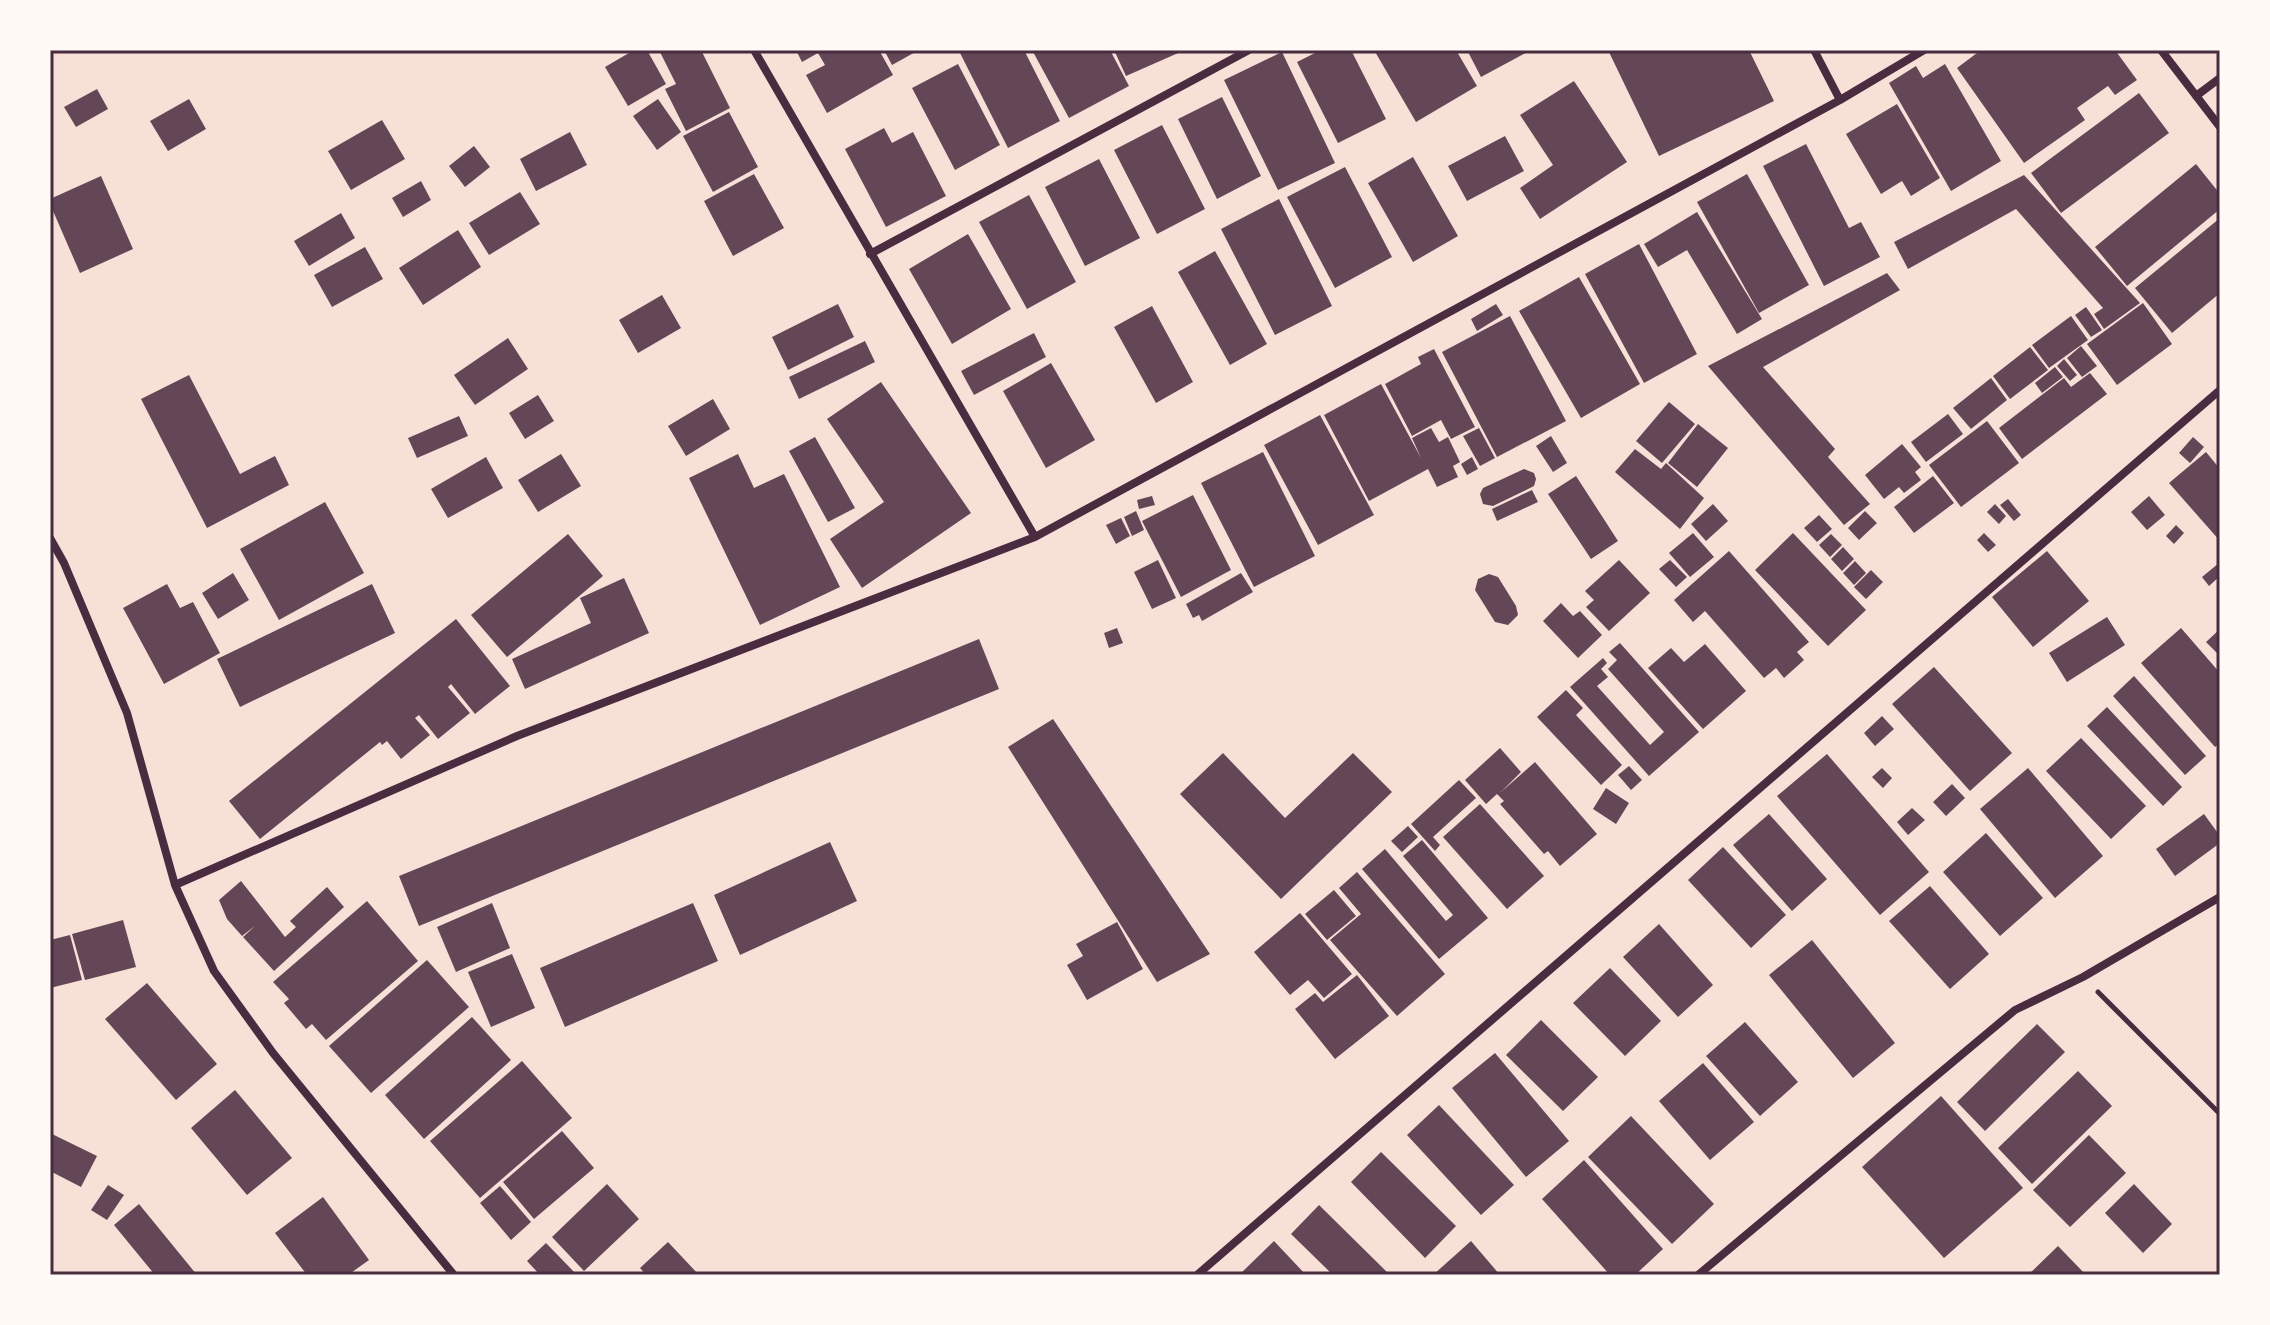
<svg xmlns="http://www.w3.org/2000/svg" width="2270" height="1325" font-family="Lora,serif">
	<rect width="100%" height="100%" fill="#f7e1d7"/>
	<!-- building -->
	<path fill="#644757" d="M634 50H647L666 84 628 106 605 67Z
		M659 50H701L730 108 686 131 665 89 676 84Z
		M796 50H879L893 75 827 113 806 75 825 65 818 53 802 62Z
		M884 50H919L892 65Z
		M1024 50 1060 121 1008 148 959 51Z
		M1032 50H1110L1129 86 1069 118Z
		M1114 50H1185L1126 76Z
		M1321 50H1351L1386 119 1338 143 1297 62Z
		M1374 50H1456L1477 86 1416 122Z
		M1467 50H1531L1481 77Z
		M1608 50H1749L1774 101 1659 156Z
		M1981 50H2115L2137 80 2115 95 2108 86 2077 108 2085 120 2024 163 1957 68Z
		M1282 52 1335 163 1278 190 1224 80Z
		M958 64 1000 145 955 170 912 88Z
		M1945 64 2001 161 1951 191 1889 83 1916 66 1923 78Z
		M1574 81 1627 162 1540 219 1520 188 1553 165 1520 115Z
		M97 89 108 109 76 127 64 107Z
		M2139 93 2169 133 2061 213 2031 173Z
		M1222 97 1261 176 1217 199 1178 119Z
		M189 99 206 129 168 151 150 121Z
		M658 99 681 132 657 150 633 116Z
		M1897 104 1940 178 1911 196 1902 181 1881 194 1846 134Z
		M729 112 758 167 713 192 683 136Z
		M382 120 405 159 351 190 328 151Z
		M1162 125 1205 209 1157 234 1114 150Z
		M884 128 892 143 913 132 946 196 886 227 845 149Z
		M570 132 587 165 536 191 520 159Z
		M1505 136 1524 171 1467 201 1448 166Z
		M1806 144 1849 228 1861 222 1880 257 1824 286 1763 166Z
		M474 146 490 167 465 187 449 166Z
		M1413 157 1458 236 1413 262 1368 183Z
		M1099 159 1140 238 1085 266 1045 187Z
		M2196 164 2220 194V209L2127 286 2095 247Z
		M1345 167 1392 257 1335 288 1287 197Z
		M754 174 784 228 733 256 704 201Z
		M1747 174 1809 285 1759 313 1697 202Z
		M2024 175 2140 303 2104 329 2094 314 2103 308 2016 209 1908 269 1894 242Z
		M101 176 133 249 80 273 50 204V199Z
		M421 181 431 200 403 217 392 198Z
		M520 192 540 224 489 255 469 223Z
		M1029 195 1076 282 1027 309 979 222Z
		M1279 199 1332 306 1275 335 1221 229Z
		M1697 212 1762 319 1737 334 1687 250 1658 267 1644 244Z
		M341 213 355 238 309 266 294 241Z
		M2220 218V293L2172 333 2135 288Z
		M458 230 481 267 423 305 399 268Z
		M968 234 1011 309 952 344 909 269Z
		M1639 244 1697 354 1644 383 1585 274Z
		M365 247 383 279 332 307 314 275Z
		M1215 251 1267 344 1230 365 1178 272Z
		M1887 273 1900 290 1763 367 1835 449 1828 457 1870 504 1844 525 1708 366Z
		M1579 277 1640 384 1581 418 1519 311Z
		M662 295 681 328 638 353 619 320Z
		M2143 303 2172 344 2117 385 2087 344Z
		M838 304 854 337 788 370 772 337Z
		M1496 304 1503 315 1477 331 1471 319Z
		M1152 306 1193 382 1156 403 1114 327Z
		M2086 307 2102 330 2091 337 2075 315Z
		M1510 316 1566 421 1497 457 1442 352Z
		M2071 316 2088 340 2049 368 2032 345Z
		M1034 333 1046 357 974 395 961 371Z
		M508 338 528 369 475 405 454 375Z
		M865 341 875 362 799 399 789 377Z
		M2081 346 2097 366 2082 377 2067 358Z
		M2030 347 2048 370 2010 399 1993 376Z
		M1434 349 1475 427 1451 439 1441 420 1412 436 1385 384 1421 364 1418 357Z
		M2064 359 2077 375 2070 381 2057 366Z
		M1051 363 1095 440 1046 468 1003 391Z
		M2055 367 2063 377 2042 393 2035 383Z
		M2090 373 2107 394 2022 459 1999 428 2064 378 2071 387Z
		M189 375 240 474 275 456 289 485 207 528 141 399Z
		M1991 378 2007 400 1971 429 1953 408Z
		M881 382 971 513 862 588 830 539 884 502 827 419Z
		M1381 384 1421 458 1412 438 1431 428 1439 442 1448 437 1460 462 1453 466 1458 477 1437 487 1428 469 1369 501 1324 415Z
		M538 395 554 421 525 439 509 413Z
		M713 399 730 429 686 456 668 426Z
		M1669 402 1695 424 1662 463 1636 441Z
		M1948 414 1963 434 1926 462 1911 442Z
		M1320 415 1374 515 1318 545 1264 445Z
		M459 416 468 436 417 458 408 438Z
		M1987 421 2019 463 1961 507 1929 465Z
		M1698 424 1728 448 1697 487 1668 463Z
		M1479 428 1495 458 1480 466 1463 436Z
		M1551 436 1567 463 1553 472 1536 446Z
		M815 437 855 508 828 522 789 451Z
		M2193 437 2204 447 2190 463 2179 453Z
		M1902 444 1921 467 1915 472 1921 480 1904 493 1899 487 1884 499 1865 475Z
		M1635 449 1661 469 1666 463 1704 498 1680 529 1615 472Z
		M1263 452 1315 556 1254 587 1201 483Z
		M2206 452 2220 469V541L2169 483Z
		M561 454 581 486 538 512 518 480Z
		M738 454 754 488 784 474 840 587 760 625 689 478Z
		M486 457 503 488 448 518 431 489Z
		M1472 457 1478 469 1467 475 1461 464Z
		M1524 469 1534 473 1536 479 1534 486 1493 506 1483 504 1480 494 1483 488Z
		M1576 476 1618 541 1591 559 1548 494Z
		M1933 476 1954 503 1914 533 1894 507Z
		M1532 490 1538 502 1497 521 1492 509Z
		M1193 495 1231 570 1181 597 1142 521Z
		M1152 496 1155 505 1139 509 1137 500Z
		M2149 496 2165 515 2147 530 2131 512Z
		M2008 499 2021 515 2014 521 2000 505Z
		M325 502 364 573 279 620 240 549Z
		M1713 504 1728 521 1706 541 1691 524Z
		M1995 504 2006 516 1999 524 1987 512Z
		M1136 511 1144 530 1132 536 1124 517Z
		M1865 511 1877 523 1859 540 1848 528Z
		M1819 515 1832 529 1817 542 1804 528Z
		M1121 518 1130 536 1116 544 1106 525Z
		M2176 525 2184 533 2174 544 2166 536Z
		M1693 533 1714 557 1690 577 1669 553Z
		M1793 533 1866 610 1828 646 1755 570Z
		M1984 533 1996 545 1988 552 1977 540Z
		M568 534 603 576 507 657 471 615Z
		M1831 534 1842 545 1830 557 1819 545Z
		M1843 547 1854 559 1842 571 1831 559Z
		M1729 551 1809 642 1797 652 1804 660 1784 678 1776 668 1764 678 1705 611 1693 622 1674 600Z
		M2047 551 2089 601 2033 647 1992 597Z
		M1158 560 1176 598 1152 609 1134 572Z
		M1619 560 1650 593 1609 631 1586 607 1594 600 1585 591Z
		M1670 560 1687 577 1676 587 1659 569Z
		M1855 561 1866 573 1854 585 1843 573Z
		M2219 563 2220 576 2209 586 2202 577Z
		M1871 570 1883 582 1866 599 1854 587Z
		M233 573 249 600 218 619 202 593Z
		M1241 573 1253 592 1202 621 1199 615 1193 618 1186 604Z
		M1489 574 1498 577 1516 606 1518 615 1508 625 1495 622 1475 590 1478 579Z
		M624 578 649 633 525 689 512 659 591 623 580 598Z
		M167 584 180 608 193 602 220 653 164 684 123 608Z
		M372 584 395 633 240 707 217 659Z
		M1561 603 1573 616 1580 611 1602 635 1578 658 1543 621Z
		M2107 617 2125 645 2067 682 2049 653Z
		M456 619 510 686 475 714 451 684 448 687 470 713 438 739 419 715 415 718 430 735 401 759 387 741 382 745 380 742 260 839 229 801Z
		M1117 628 1123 643 1109 648 1104 633Z
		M2181 628 2220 673V743L2215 747 2141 663Z
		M2220 629V656L2206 642Z
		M979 639 999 689 419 926 399 876Z
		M1620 643 1699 732 1649 776 1570 687 1603 658 1607 663 1601 669 1608 677 1597 686 1650 745 1664 732 1608 669 1617 660 1609 652Z
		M1705 644 1746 691 1703 729 1648 668 1671 648 1684 662Z
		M1934 667 2012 753 1970 791 1892 704Z
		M2134 676 2206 756 2185 775 2113 696Z
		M1566 690 1583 708 1576 715 1622 765 1601 785 1537 717Z
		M2107 707 2182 787 2163 806 2087 726Z
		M1882 716 1894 729 1875 746 1864 733Z
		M1053 719 1210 954 1157 982 1008 747Z
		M2081 738 2146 806 2111 839 2046 771Z
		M1500 748 1521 772 1501 792 1535 762 1597 834 1560 866 1548 851 1544 854 1500 804 1504 801 1497 794 1486 804 1465 780Z
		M1223 753 1285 818 1353 753 1392 792 1281 899 1180 794Z
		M1827 754 1929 872 1880 915 1777 796Z
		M1629 766 1642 780 1631 790 1618 775Z
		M1882 768 1892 778 1883 788 1872 777Z
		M2028 768 2103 856 2055 898 1980 809Z
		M1459 780 1476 798 1433 837 1440 845 1435 851 1411 824Z
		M1952 784 1965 798 1946 816 1933 802Z
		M1606 788 1629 803 1616 824 1593 809Z
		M1480 804 1544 876 1507 909 1443 837Z
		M1912 808 1925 820 1908 835 1897 822Z
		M1769 814 1827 879 1792 911 1733 845Z
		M2204 814 2220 836V843L2175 876 2156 849Z
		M1408 826 1418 837 1402 852 1391 841Z
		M1986 833 2043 898 2000 936 1943 872Z
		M1422 840 1488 918 1439 959 1362 869 1385 849 1446 921 1453 915 1403 856Z
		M830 842 857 901 740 955 714 895Z
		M1723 847 1786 915 1751 948 1688 880Z
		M1357 872 1445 974 1397 1016 1330 940 1361 914 1339 888Z
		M241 881 285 937 296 927 290 921 327 887 344 907 274 971 243 937 255 926 242 936 227 919 219 900Z
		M1930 886 1989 954 1950 989 1889 921Z
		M1334 890 1356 916 1327 940 1305 914Z
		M367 901 418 961 326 1040 312 1024 306 1029 284 1003 289 999 273 982Z
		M492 903 510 948 456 972 437 927Z
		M693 903 718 961 565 1027 540 968Z
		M1300 913 1352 974 1324 998 1308 980 1290 995 1254 952Z
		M123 920 136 967 85 980 72 934Z
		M1117 922 1143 969 1087 1000 1067 965 1083 956 1076 944Z
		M1659 924 1713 985 1678 1017 1623 957Z
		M70 935 82 980 50 988V940Z
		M1812 940 1895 1043 1853 1078 1769 975Z
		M512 954 535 1008 491 1027 468 972Z
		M427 960 469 1007 371 1093 329 1046Z
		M1610 968 1661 1021 1625 1056 1573 1003Z
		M1357 975 1389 1016 1335 1059 1295 1009 1315 993 1323 1002Z
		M147 983 217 1064 176 1100 105 1019Z
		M472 1017 511 1060 424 1139 385 1095Z
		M1541 1020 1598 1077 1563 1111 1506 1055Z
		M1745 1022 1798 1082 1760 1116 1706 1056Z
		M2037 1024 2065 1052 1985 1131 1957 1102Z
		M1495 1053 1569 1141 1526 1177 1452 1088Z
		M522 1061 572 1118 480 1198 430 1141Z
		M1703 1063 1754 1122 1710 1160 1659 1101Z
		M2078 1071 2112 1106 2032 1184 1998 1148Z
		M235 1090 292 1158 247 1195 191 1128Z
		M1941 1096 2023 1188 1944 1258 1862 1167Z
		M1439 1105 1514 1185 1481 1215 1407 1135Z
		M1631 1116 1714 1204 1672 1244 1588 1157Z
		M562 1131 594 1168 534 1219 503 1182Z
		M50 1133 97 1156 81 1187 50 1171Z
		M2089 1135 2126 1173 2070 1227 2033 1190Z
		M1381 1152 1456 1226 1425 1258 1351 1182Z
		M1584 1160 1663 1249 1635 1275H1610L1542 1199Z
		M607 1184 639 1219 584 1271 552 1237Z
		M2134 1184 2172 1224 2143 1253 2105 1213Z
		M108 1185 124 1195 107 1220 91 1210Z
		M500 1186 531 1222 511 1240 480 1203Z
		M323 1197 369 1260 348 1275H307L275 1233Z
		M139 1204 197 1275H155L114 1225Z
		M1319 1205 1390 1275H1333L1291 1234Z
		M1274 1241 1306 1275H1239Z
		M1471 1241 1500 1275H1433Z
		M668 1242 699 1275H646L640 1268Z
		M546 1243 577 1275H540L527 1261Z
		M2058 1246 2086 1275H2028Z"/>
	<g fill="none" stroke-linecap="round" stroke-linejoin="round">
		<!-- path -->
		<path stroke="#4a2c40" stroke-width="5" d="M2098 992 2220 1114"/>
		<!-- minor -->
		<path stroke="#4a2c40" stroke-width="8" d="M754 50 1035 537 1840 100 1924 50
			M1814 50 1840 100
			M2161 50 2220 127
			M2196 96 2220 78
			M870 254 1249 50
			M50 538 64 563 127 713 175 885 214 971 273 1053 454 1275
			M175 885 517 736 1035 537
			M1197 1275 2220 390
			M1698 1275 2015 1010 2083 977 2220 897"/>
	</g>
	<!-- border -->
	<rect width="2270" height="1325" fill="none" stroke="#fffaf5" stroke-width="104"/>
	<rect x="52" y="52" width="2166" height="1221" fill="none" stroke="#4a2c40" stroke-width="3"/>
</svg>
